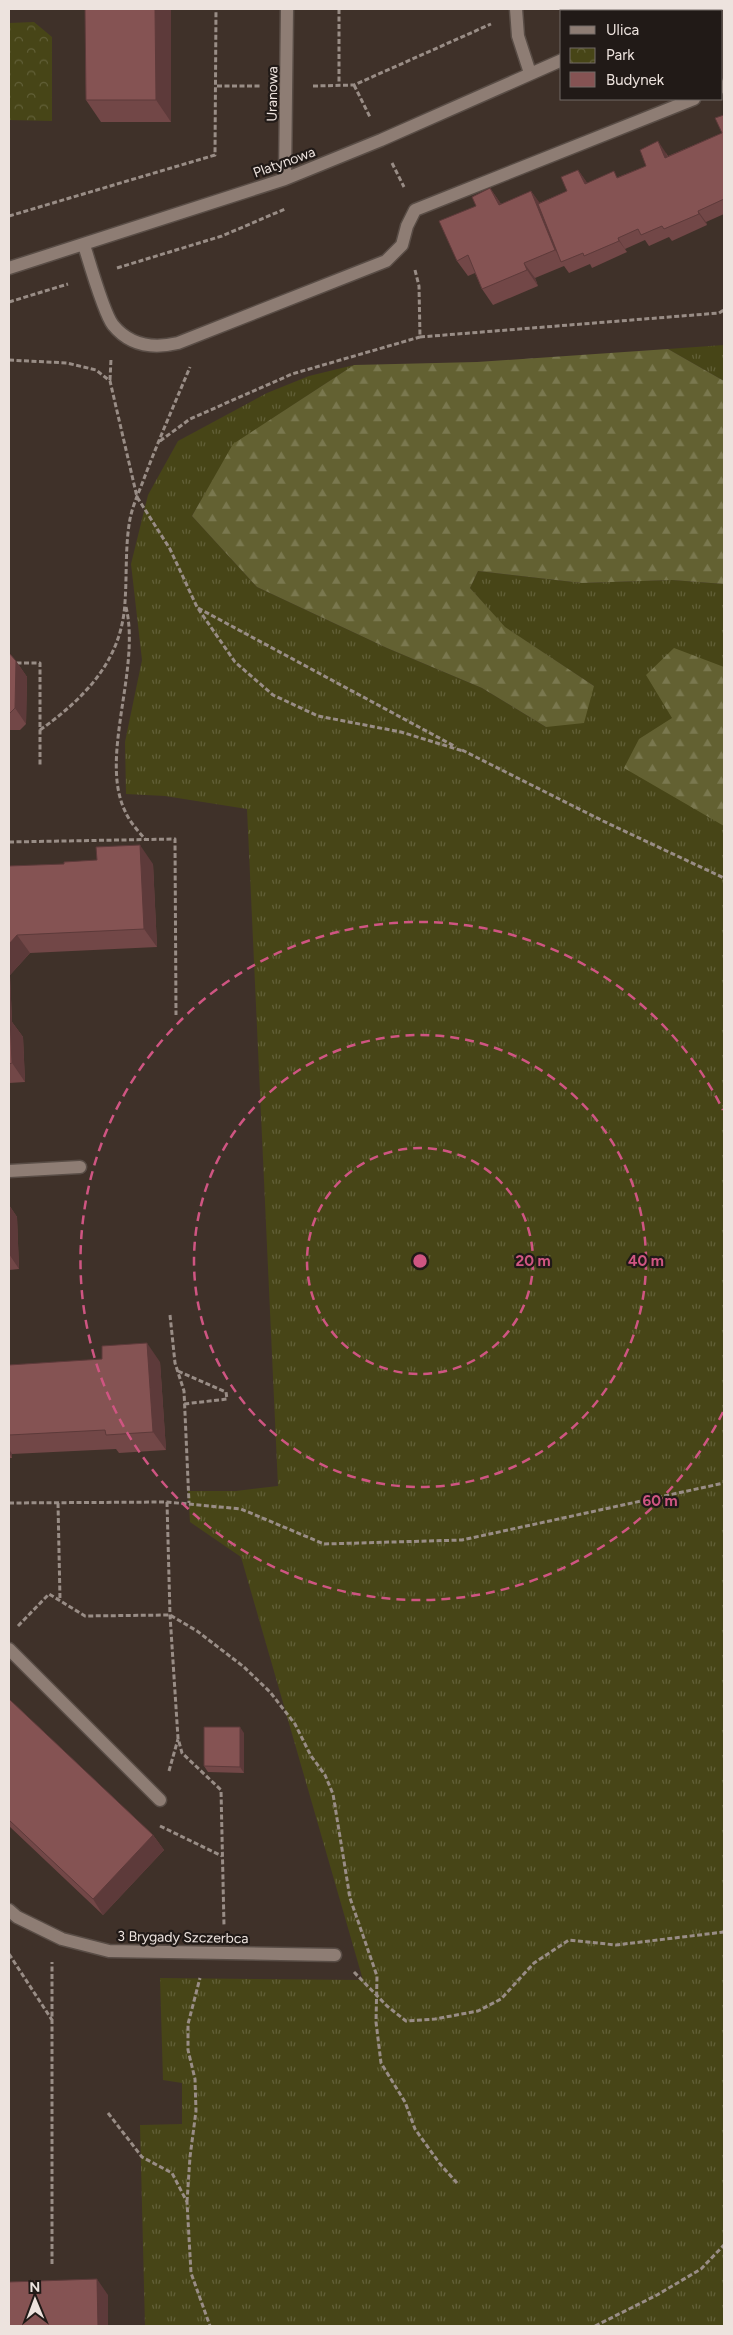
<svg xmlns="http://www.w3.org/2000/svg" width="733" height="2335" font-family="Figtree,sans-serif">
	<defs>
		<pattern id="grass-tufts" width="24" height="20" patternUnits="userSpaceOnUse" patternTransform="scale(1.25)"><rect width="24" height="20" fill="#474517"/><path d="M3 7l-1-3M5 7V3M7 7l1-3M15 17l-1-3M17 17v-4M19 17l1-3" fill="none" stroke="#626038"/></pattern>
		<pattern id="forest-firs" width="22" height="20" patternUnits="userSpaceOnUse" patternTransform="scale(1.25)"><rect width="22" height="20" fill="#636132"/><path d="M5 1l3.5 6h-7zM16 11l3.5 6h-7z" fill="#7a784f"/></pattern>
		<pattern id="park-crowns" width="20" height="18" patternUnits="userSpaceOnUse" patternTransform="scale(1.25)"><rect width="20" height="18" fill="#474517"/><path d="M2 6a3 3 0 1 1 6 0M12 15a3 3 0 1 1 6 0" fill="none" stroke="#626038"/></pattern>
	</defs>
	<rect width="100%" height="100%" fill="#3f3129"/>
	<!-- grass -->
	<path fill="url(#grass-tufts)" d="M724 345V381L668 349Z
		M354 365 234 444 192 516 257 587 387 648 482 688 546 727 594 686 504 627 470 588 478 571 582 583 672 580 724 584V2326H145L140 2125 182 2124V2083L163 2080 160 1978 363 1980 241 1557 190 1522 188 1491H236L278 1486 247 809 165 796 126 794 125 742 142 660 131 564 148 495 178 441 267 393 309 376Z"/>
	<!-- forest -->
	<path fill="url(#forest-firs)" d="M668 349 724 381V584L672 580 582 583 478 571 470 588 505 627 594 686 584 723 546 727 482 688 387 648 257 587 192 516 233 444 354 365 477 362Z
		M674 648 724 667V826L624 768 639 739 672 718 646 675Z"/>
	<!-- park -->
	<path fill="url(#park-crowns)" d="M34 22 52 37V121L9 120V23Z"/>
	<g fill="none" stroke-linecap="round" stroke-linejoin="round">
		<defs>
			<path id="minor" d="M516 9 518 36 530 73
				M676 11 682 9
				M722 87 724 86
				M285 179 287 9
				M84 245C89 261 104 314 113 325 130 346 153 349 178 343L386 261 402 245 407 226 415 210 694 99
				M9 268 285 179 381 140 562 60
				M9 1171 80 1167
				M9 1649 160 1800
				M9 1910 17 1917 62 1939 109 1951 335 1955"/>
		</defs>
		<!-- minor casing -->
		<use href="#minor" stroke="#594d46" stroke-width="15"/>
		<!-- path -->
		<path stroke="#998d86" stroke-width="3" stroke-dasharray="5 2.5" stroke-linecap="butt" d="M339 9V86
			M354 85 370 117
			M217 86H261
			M313 86 354 85 491 24
			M392 163 404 187
			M9 216 215 155 216 9
			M117 268 222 236 285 209
			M415 270 419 286 420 337 719 313 724 310
			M9 302 68 284
			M9 360 67 363 96 370 110 381 137 497 170 549 197 607 235 662 273 695 318 716 401 732 463 751
			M110 380 111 359
			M160 441 190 419 292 374 420 337
			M126 607C141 669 99 757 125 811 129 821 138 831 145 839
			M198 608 456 747
			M9 663H40V766
			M40 730C85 698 122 660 125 602 127 575 125 546 130 519 133 504 140 490 145 476 159 439 175 403 190 367
			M462 750 603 821 724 878
			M9 842 175 839 176 1015
			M170 1315 175 1363 184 1391 189 1503
			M178 1371 226 1392 227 1399 184 1404
			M167 1502 170 1615 178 1738 182 1753 221 1790 224 1926
			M9 1503 167 1502 241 1509 324 1544 462 1540 724 1483
			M58 1503 60 1599
			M18 1626 49 1594 85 1616 170 1615 197 1631 244 1667 270 1692 295 1724 311 1756 325 1775 333 1794 350 1898 377 1976 376 2022 381 2063 405 2102 415 2129 440 2164 457 2183
			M169 1771 178 1739
			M160 1826 222 1856
			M9 1954 52 2020
			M354 1972 387 2006 406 2021 435 2019 478 2011 501 1999 534 1963 569 1940 616 1945 724 1932
			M108 2113 142 2157 172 2173 187 2202 191 2273 210 2326
			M187 2202 190 2157 196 2111 195 2079 188 2050V2024L200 1978
			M52 2264V1962
			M595 2326 657 2295 701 2269 724 2245"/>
		<!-- minor -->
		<use href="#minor" stroke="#8e7d74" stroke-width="12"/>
	</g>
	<!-- wall -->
	<path fill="#724747" d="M85 9H171V122H101L86 100Z
		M724 115V214L706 222 707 225 672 241 669 237 649 246 645 240 625 249 627 252 592 268 590 264 569 273 564 266 535 278 538 286 493 305 482 289 475 273 468 276 457 261 490 188 501 204 531 191 539 203 567 191 578 170 587 183 618 177 646 166 666 153 668 156 722 133Z
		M9 653 16 661 27 677 26 724 20 730H9Z
		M153 864 157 947 30 953 10 975 12 1022 23 1037 25 1082 9 1083V866Z
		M9 1205 17 1217 19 1269 9 1270Z
		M160 1362 166 1450 119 1453 116 1449 12 1454V1458H9V1365Z
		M9 1699 153 1835 164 1850 103 1915 9 1826Z
		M244 1733V1773L208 1772 204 1766Z"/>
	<!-- shaded-wall -->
	<path fill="#5d3a3a" d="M155 9H171V122L156 100Z
		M658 141 666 153 672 169 665 158Z
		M578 170 586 181 592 195 585 184Z
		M490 188 501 204 499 205Z
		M531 191 542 206 563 261 555 250Z
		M698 211 706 222 707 225 699 214Z
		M618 238 625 249 627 252 619 241Z
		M524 263 535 278 538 286 527 270Z
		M16 661 27 677 26 724 15 708Z
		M140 845 153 864 157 947 144 929Z
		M17 935 30 953 10 975 12 1022 23 1037 25 1082 12 1063 9 1032V944Z
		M9 1205 17 1217 19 1269 9 1254Z
		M147 1343 160 1362 166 1450 153 1432Z
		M9 1449 12 1454V1458L9 1453Z
		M240 1727 244 1733V1773L240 1767Z
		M153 1835 164 1850 103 1915 93 1899Z
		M97 2279 108 2295V2326H98Z"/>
	<!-- building -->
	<path fill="#855353" stroke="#5d3a3a" d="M85 9H155L156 100H86Z
		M724 115V199L698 211 699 214 664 229 662 226 641 235 638 229 618 238 619 241 584 256 583 253 561 262 538 204 567 191 561 177 578 170 585 184 614 171 617 178 646 166 640 150 658 141 665 158 722 133 715 118Z
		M490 188 499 205 531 191 555 250 524 263 527 270 482 289 468 255 457 261 439 221 476 206 472 197Z
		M9 653 16 661 15 708 9 714Z
		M140 845 144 929 17 935 9 944V866L64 864V862L97 860 96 847Z
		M9 1018H10L12 1063 9 1064Z
		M147 1343 153 1432 106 1435 105 1430 9 1435V1365L102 1359V1346Z
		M9 1699 153 1835 93 1899 9 1820Z
		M204 1727H240V1767L204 1766Z
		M97 2279 98 2326H9V2282Z"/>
	<!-- distance rings -->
	<g fill="none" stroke="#cf5582" stroke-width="2.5" stroke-dasharray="9 6">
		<circle cx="420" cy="1261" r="113"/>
		<circle cx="420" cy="1261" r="226"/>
		<path d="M723 1412A339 339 0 1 1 723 1110"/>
	</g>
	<g text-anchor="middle" stroke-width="4.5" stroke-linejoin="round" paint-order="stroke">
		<!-- street labels -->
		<g font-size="14" fill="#ede3de" stroke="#211a17">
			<text transform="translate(272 94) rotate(-89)" y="5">Uranowa</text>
			<text transform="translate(284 162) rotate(-20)" y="5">Platynowa</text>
			<text transform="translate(183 1937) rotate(1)" y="5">3 Brygady Szczerbca</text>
		</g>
	</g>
	<circle cx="420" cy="1261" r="8" fill="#cf5582" stroke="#211a17" stroke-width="2.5"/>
	<g font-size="15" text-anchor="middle" font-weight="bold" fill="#cf5582" stroke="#211a17" stroke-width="4.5" stroke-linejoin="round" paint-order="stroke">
		<text x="533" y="1266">20 m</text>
		<text x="646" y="1266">40 m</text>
		<text x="660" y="1506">60 m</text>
	</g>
	<!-- border -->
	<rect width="733" height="2335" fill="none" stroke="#ede3de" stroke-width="20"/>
	<!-- legend -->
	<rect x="560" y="10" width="162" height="90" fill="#211a17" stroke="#736a67"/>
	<rect x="570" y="26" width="25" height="8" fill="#8e7d74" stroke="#736a67"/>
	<text x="606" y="35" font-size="15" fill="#ede3de">Ulica</text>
	<rect x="570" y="48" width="25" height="15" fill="url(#park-crowns)" stroke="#736a67"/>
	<text x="606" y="60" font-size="15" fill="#ede3de">Park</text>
	<rect x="570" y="72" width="25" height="15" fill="#855353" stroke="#736a67"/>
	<text x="606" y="85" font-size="15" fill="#ede3de">Budynek</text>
	<!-- north arrow -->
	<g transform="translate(35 2300) rotate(359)" stroke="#211a17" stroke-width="4" paint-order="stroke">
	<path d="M0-4L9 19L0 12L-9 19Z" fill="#ede3de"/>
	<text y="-8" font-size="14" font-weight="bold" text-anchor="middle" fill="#ede3de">N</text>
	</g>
</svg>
